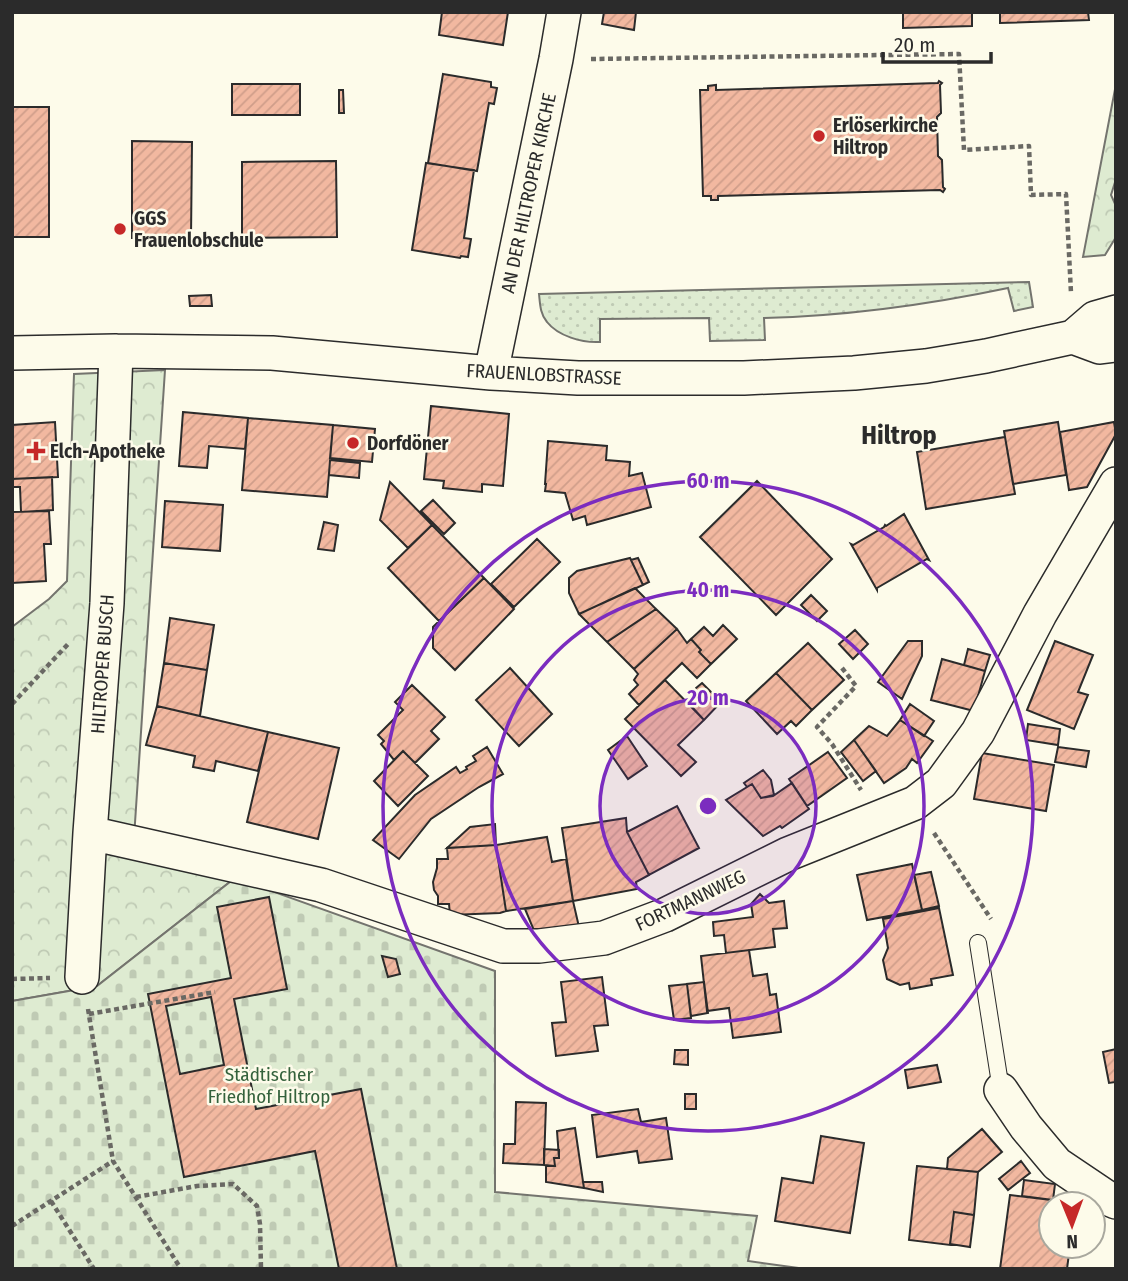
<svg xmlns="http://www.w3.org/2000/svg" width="1128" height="1281" font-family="'Fira Sans Condensed',sans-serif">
	<defs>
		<pattern id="grass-dots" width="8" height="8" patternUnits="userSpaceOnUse" patternTransform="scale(1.75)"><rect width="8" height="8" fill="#deebd1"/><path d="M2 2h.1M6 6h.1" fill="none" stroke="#bfcab4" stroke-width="1.8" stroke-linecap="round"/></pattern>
		<pattern id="forest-crowns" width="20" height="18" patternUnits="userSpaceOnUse" patternTransform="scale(1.75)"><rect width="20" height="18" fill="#deebd1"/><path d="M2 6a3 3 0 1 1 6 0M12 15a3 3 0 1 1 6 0" fill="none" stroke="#bfcab4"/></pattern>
		<pattern id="cemetery-stones" width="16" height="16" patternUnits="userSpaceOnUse" patternTransform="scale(1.75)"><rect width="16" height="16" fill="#deebd1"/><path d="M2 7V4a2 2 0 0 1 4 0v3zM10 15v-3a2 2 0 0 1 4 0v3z" fill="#bfcab4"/></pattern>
		<pattern id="building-hatch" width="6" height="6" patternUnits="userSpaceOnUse" patternTransform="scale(1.75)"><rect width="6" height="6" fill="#f2b8a0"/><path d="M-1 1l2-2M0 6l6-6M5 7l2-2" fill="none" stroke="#d09e8a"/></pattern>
	</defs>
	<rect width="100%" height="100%" fill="#fdfbea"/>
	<!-- grass -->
	<path fill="url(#grass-dots)" stroke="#74746e" stroke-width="2" d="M1029 282 1033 307 1014 311 1008 288C927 305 847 316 764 318L765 340 710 341 709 318 600 319V342C582 343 558 336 547 322 540 314 540 303 539 294Z"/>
	<!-- forest -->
	<path fill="url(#forest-crowns)" stroke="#74746e" stroke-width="2" d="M1116 84V179L1111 195 1116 206V237L1105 255 1083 257Z
		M165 370 133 853 235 878 97 986 12 1001V627L49 599 67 581 74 374Z"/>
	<!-- cemetery -->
	<path fill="url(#cemetery-stones)" stroke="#74746e" stroke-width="2" d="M235 878 495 971V1192L757 1216 748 1261 806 1269H12V1001L97 986Z"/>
	<!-- building -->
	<path fill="url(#building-hatch)" stroke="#2b2b2b" stroke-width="2" fill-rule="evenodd" d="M442 12H508L503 45 439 35Z
		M604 12H636L634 30 602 24Z
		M903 12H990L972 13V26L903 28Z
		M1000 12H1088L1089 20 1000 23Z
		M443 74 491 82V87L497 88 494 104 489 103 477 171 428 163Z
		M939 81 942 83 940 85 941 113 937 117 938 156 942 160 943 187 945 189 943 192 940 190 718 196V200H711V196H703L700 90H708V86L716 85V90L938 83Z
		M232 84H300V115H232Z
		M339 90H343L344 113H339Z
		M12 107H49V237H12Z
		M132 141 192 142 191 238H132Z
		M336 161 337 237 242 238V162Z
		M426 163 474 170 464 238 471 239 468 257 461 256 460 258 412 250Z
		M211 295 212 306H190L189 296Z
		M431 406 509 414 503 486 482 484V492L443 488 444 481 424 479Z
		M183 412 248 418 245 449 209 446 207 468 179 466Z
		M248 418 333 425 327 497 242 490Z
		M55 422 58 477 12 479V425Z
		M1058 422 1066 475 1013 484 1004 431Z
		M1114 422 1116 434 1087 487 1069 490 1060 432Z
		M333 425 375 429 372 462 330 458Z
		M1005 437 1015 494 926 509 917 452Z
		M548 441 607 446 606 460 630 462 629 476 642 473 651 507 587 525 585 516 573 520 565 493 545 491 546 484H545Z
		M330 460 360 463 359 478 329 475Z
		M52 477 53 510 21 512 20 487H12V479Z
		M757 481 832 559 776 615 700 537Z
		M390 482 432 525 408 548 380 520Z
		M433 500 455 523 444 534 421 511Z
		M165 501 223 505 220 551 162 547Z
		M49 511 51 544H44L46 581 12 583V512Z
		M904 514 929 560 927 559 877 588V590L851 544 853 545 884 527 885 525 886 526Z
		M324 522 338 525 334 551 318 549Z
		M432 525 484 578 439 621 388 568Z
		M537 539 560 562 514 607 491 584Z
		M630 558 643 585 579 614 569 593V578L577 571Z
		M638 558 649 582 643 585 631 560Z
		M484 578 514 609 455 670 433 648V627Z
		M635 588 656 609 607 642 579 614Z
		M811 595 827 611 817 621 801 605Z
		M656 609 677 629 634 669 607 642Z
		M170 618 214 625 207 670 164 663Z
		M723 625 737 639 711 664 699 652 701 650 691 639 704 627 713 636Z
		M677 629 687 643 691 639 701 650 699 652 711 664 697 678 682 663 639 705 629 694 638 685 634 680 638 674 634 669Z
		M855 630 868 644 853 659 839 644Z
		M908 641H922V656L902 699 878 682Z
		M1055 641 1093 655 1078 692 1088 695 1074 729 1027 710Z
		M808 643 844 680 812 710 776 673Z
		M968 649 990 655 985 671 964 665Z
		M942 659 985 671 974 711 931 700Z
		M164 663 207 670 200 716 157 706Z
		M510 668 552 714 519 746 476 700Z
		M776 673 812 710 796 726 791 721 777 734 746 701Z
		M665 680 704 720 678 745 696 762 681 776 625 719Z
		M702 683 721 702 704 720 692 707 696 688Z
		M412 685 445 717 431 731 439 739 415 763 403 751 394 760 381 744 384 741 378 735 403 710 395 702Z
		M910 704 934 721 924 736 900 720Z
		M157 706 268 732 258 771 216 761 214 771 193 767 195 756 146 745Z
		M900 720 933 741 917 763 912 759 906 768 884 783 854 740 869 726 887 736Z
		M1028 724 1060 729 1058 745 1026 740Z
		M268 732 339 748 318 839 247 822Z
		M627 736 647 766 628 779 608 750Z
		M854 740 876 771 863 781 841 752Z
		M487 747 503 774 479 787 431 819 399 859 373 840 415 795 456 767 460 773 467 769 466 767 476 761 473 756Z
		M1058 747 1089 751 1086 767 1055 762Z
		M403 751 428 776 398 806 374 781Z
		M828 752 847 778 807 806 789 779Z
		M982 753 1054 765 1046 811 974 799Z
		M763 770 771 780 774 795 761 798 752 784 747 787 744 783Z
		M792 783 809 809 782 828 780 826 763 836 726 800 752 784 761 798 773 796Z
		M677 806 699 848 649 875 627 832Z
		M626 818 627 832 649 875 636 882 637 889 573 901 562 828Z
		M495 824 496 845 447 848 470 827Z
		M547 837 552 862 566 859 573 901 506 911 496 845Z
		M496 845 506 911 500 913 450 915 449 904H438V896L434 890 433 882 437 868V859H448L447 848Z
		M912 864 922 910 867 920 857 875Z
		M931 872 939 906 922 910 914 875Z
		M760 894 769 903 784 901 787 928 773 929 775 947 726 953 724 935 714 936 713 922 753 917 751 904Z
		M269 897 287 989 234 999 256 1109 361 1089 397 1269H339L315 1151 184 1177 148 994 231 978 217 907ZM211 997 224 1065 180 1074 166 1006Z
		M573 901 579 927 535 933 525 909Z
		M939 908 953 975 931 979 932 985 910 989 909 983 900 985 887 979 883 960 888 948 883 919Z
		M749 950 753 976 767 974 770 995 776 994 781 1032 733 1038 729 1008 707 1011 701 956Z
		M382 956 396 959 400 974 388 977Z
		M602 977 608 1025 594 1026 598 1051 556 1056 552 1023 566 1022 561 982Z
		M704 982 708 1013 691 1016 687 984Z
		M687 984 691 1018 674 1020 669 986Z
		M1116 1049V1082L1109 1083 1103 1052Z
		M675 1050H688V1065L674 1064Z
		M937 1065 941 1082 908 1088 905 1070Z
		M685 1094H696V1109H685Z
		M516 1102 546 1103 544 1165 503 1163 504 1144H515Z
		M638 1109 641 1122 666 1118 672 1159 639 1163 637 1151 597 1157 592 1115Z
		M575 1128 584 1188 546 1182V1166H555L554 1158H559L557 1131Z
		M982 1129 1002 1152 978 1172 947 1169 948 1158Z
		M821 1136 864 1143 850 1233 775 1221 782 1178 813 1183Z
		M544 1149 559 1150V1158H554L555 1166 544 1165Z
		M1021 1161 1030 1173 1008 1190 999 1179Z
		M917 1166 978 1172 974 1215 954 1212 950 1245 909 1240Z
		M1024 1180 1055 1184 1053 1200 1022 1196Z
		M583 1182H602L603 1192 584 1188Z
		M1010 1195 1076 1203 1051 1204V1246H1070L1067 1269H1000Z
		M954 1212 974 1215 970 1247 950 1244Z"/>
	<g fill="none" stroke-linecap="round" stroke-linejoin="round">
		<defs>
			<path id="lane" d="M978 943 1001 1090"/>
			<path id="street" d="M1073 337 1100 347 1116 345
				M12 353 116 351 272 353 491 373 578 378H744L854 373 926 366 986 356 1073 337 1095 318 1116 312
				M491 373 556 59 564 12
				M90 833 321 885 503 946H539L604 938 665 915 788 854 915 803 941 783 978 732 1040 614 1116 484
				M82 977 90 833 107 603 116 351
				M1001 1090 1026 1127 1057 1164 1109 1199 1116 1202"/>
		</defs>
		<!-- lane casing -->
		<use href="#lane" stroke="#2b2b2b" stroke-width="18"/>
		<!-- street casing -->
		<use href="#street" stroke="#2b2b2b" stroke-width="36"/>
		<!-- path -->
		<path stroke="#6a6964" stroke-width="4.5" stroke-dasharray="5 3.5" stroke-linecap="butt" d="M591 59 959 54 964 150 1029 146 1031 195 1066 194 1071 293
			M842 668 856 686 817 727 832 744 861 790
			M12 704 69 643
			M934 833 991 919
			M12 979 50 978
			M88 1009 113 1161 181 1269
			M89 1014 215 992
			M136 1197 197 1186 233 1184 257 1206 260 1224 261 1269
			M51 1201 94 1269
			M12 1226 113 1161"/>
		<!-- lane -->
		<use href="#lane" stroke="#fdfbea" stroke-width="16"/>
		<!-- street -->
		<use href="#street" stroke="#fdfbea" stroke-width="33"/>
	</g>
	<!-- distance rings -->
	<circle cx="708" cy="806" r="108" fill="#7b2cbf" fill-opacity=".12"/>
	<g fill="none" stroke="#7b2cbf" stroke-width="3.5">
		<circle cx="708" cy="806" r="108"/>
		<circle cx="708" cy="806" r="216"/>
		<circle cx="708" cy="806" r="325"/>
	</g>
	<!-- markers -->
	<g fill="#c62828" stroke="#fdfbea" stroke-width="2.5">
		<circle cx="819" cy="136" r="7"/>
		<circle cx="120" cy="229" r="7"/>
		<circle cx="353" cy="443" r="7"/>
		<path d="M32.5 440.5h7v7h7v7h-7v7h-7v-7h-7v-7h7z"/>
	</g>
	<g text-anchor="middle" stroke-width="5" stroke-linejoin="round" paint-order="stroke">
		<!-- poi labels -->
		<g font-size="19" font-weight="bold" fill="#2b2b2b" stroke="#fdfbea" text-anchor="start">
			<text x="833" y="132">Erlöserkirche<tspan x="833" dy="22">Hiltrop</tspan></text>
			<text x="134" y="225">GGS<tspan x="134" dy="22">Frauenlobschule</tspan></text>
			<text x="367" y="450">Dorfdöner</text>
			<text x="50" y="458">Elch-Apotheke</text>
		</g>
		<!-- street labels -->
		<g font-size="19" fill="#2b2b2b" stroke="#fdfbea">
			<text transform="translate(528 193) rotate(-78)" y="7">AN DER HILTROPER KIRCHE</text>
			<text transform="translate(544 374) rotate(3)" y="7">FRAUENLOBSTRASSE</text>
			<text transform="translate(102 664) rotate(-86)" y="7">HILTROPER BUSCH</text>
			<text transform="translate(690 900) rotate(-25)" y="7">FORTMANNWEG</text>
		</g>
		<!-- park labels -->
		<g font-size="19" fill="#34623c" stroke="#fdfbea">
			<text x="269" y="1081">Städtischer<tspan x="269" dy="22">Friedhof Hiltrop</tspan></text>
		</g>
		<!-- district labels -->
		<g font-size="26" font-weight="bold" fill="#2b2b2b" stroke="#fdfbea">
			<text x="899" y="444">Hiltrop</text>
		</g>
	</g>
	<circle cx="708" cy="806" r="10" fill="#7b2cbf" stroke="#fdfbea" stroke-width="3.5"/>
	<g font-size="21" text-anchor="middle" font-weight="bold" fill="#7b2cbf" stroke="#fdfbea" stroke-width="5" stroke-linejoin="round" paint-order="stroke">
		<text x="708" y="488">60 m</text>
		<text x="708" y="597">40 m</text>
		<text x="708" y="705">20 m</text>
	</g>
	<!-- border -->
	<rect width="1128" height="1281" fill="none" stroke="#2b2b2b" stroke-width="28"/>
	<!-- north arrow -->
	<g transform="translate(1072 1225) rotate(179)"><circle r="33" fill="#fdfbea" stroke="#a9a89e" stroke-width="2"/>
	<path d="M0-5L12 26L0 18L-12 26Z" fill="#c62828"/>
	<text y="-10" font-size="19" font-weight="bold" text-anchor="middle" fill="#2b2b2b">N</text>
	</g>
	<!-- scale -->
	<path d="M883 52v10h108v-10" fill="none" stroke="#2b2b2b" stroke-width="3.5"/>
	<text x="894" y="52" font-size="21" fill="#2b2b2b" stroke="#fdfbea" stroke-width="5" paint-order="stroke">20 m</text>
</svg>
